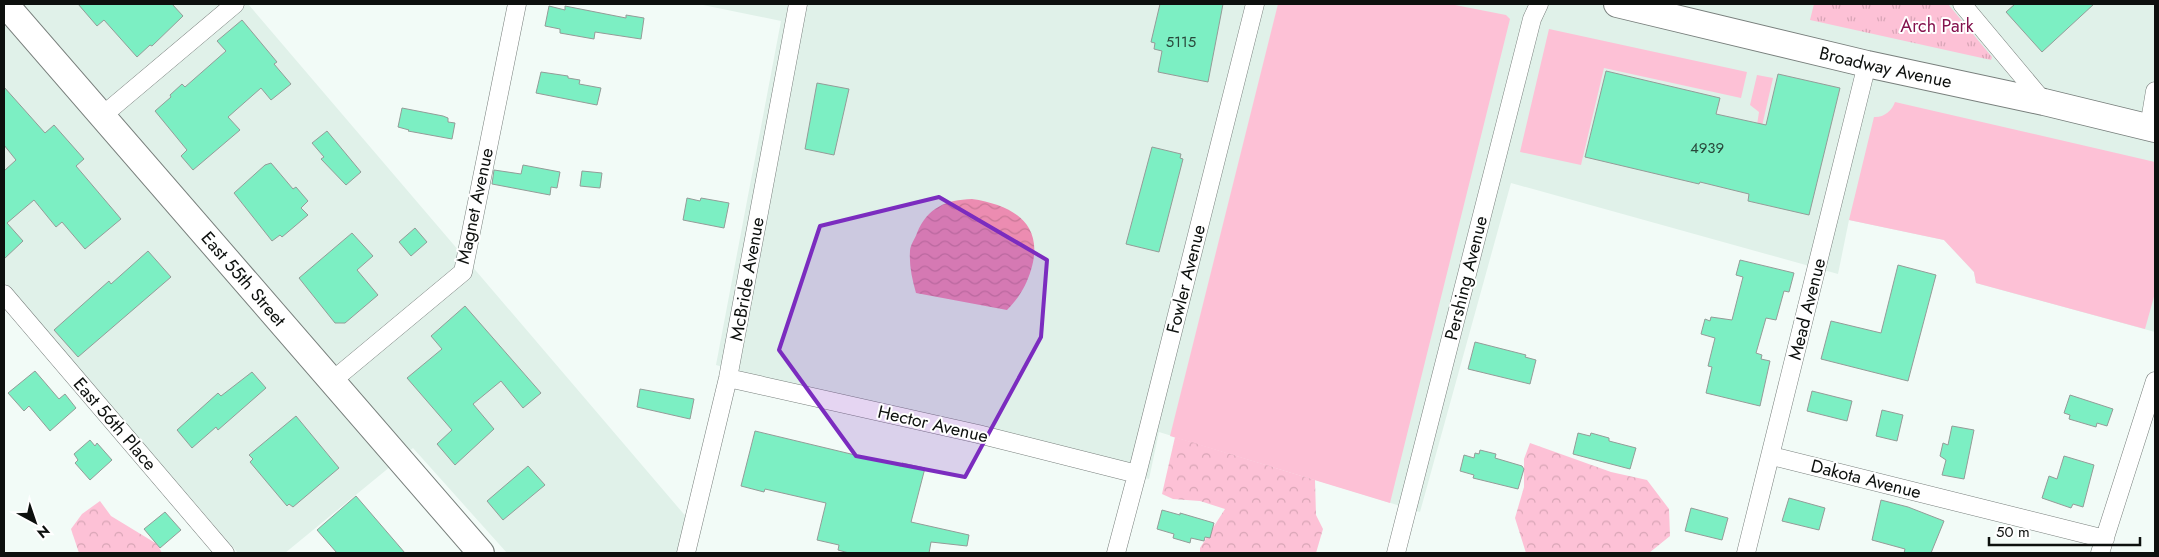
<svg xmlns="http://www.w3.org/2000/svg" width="2159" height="557" font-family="Jost,sans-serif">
	<defs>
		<pattern id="forest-crowns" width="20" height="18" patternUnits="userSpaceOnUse" patternTransform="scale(1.25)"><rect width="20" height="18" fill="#fdc1d6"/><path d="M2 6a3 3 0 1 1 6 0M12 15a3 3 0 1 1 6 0" fill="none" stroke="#d8a5b6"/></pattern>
		<pattern id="park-tufts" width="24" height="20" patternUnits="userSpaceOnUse" patternTransform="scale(1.25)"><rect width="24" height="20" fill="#fdc1d6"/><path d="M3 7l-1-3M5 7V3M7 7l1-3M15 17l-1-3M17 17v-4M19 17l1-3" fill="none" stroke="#d8a5b6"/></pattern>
		<pattern id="water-waves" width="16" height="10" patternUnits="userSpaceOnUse" patternTransform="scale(1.25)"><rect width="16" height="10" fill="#ec8cb1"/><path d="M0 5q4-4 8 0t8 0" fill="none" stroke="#c97897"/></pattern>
	</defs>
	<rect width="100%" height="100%" fill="#f2fbf7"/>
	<!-- built -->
	<path fill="#e0f1e9" d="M4 4H248L688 519 680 553H507L413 448 285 553H238L4 282Z
		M698 4H2155V332L1976 283 1974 272 1944 240 1849 220 1838 274 1511 183 1420 512 1159 432 1149 479 716 365 781 21Z"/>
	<!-- grass -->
	<path fill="#fdc1d6" d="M1278 4H1450L1506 15 1510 19 1390 503 1170 436Z
		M1549 29 1747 72 1741 98 1604 68 1581 165 1520 152Z
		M1757 75 1773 78 1762 126 1757 125 1759 112 1750 105Z
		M1895 102 2155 162V293L2145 329 1976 283 1974 272 1944 240 1849 220 1874 117C1883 118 1892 111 1895 102Z"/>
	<!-- forest -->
	<path fill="url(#forest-crowns)" d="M1175 437 1315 480 1316 515 1323 529 1316 553H1200V548L1225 509 1200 501 1173 499 1162 494Z
		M1530 443 1611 472 1647 480 1669 509 1670 536 1649 553H1526L1515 518 1524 487V459Z
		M100 501 111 516 157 544 162 553H79L71 529 82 514Z"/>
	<!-- park -->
	<path fill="url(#park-tufts)" d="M1814 4H1948L1992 57 1991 60 1810 20Z"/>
	<!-- water -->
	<path fill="url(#water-waves)" d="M972 199C1013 205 1045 224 1031 270 1026 286 1019 298 1007 310L916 293C912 279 909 265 910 251 910 245 915 239 917 233 928 207 946 200 972 199Z"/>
	<!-- building -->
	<path fill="#7cefc3" stroke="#949c98" d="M78 4H172L183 16 152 46 150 45 137 57 104 20 97 26Z
		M1160 4H1223L1208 82 1158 72 1162 51 1154 49 1155 43 1151 42Z
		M2015 4H2094L2042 52 2006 12Z
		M549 6 565 10V6L626 18V15L644 18 641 39 595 32 594 39 560 33V29L545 26Z
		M242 20 277 62 274 64 291 84 271 100 261 88 228 117 240 130 193 170 181 156 187 150 155 111 171 97 170 95 182 84 185 87 226 51 217 41Z
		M1606 71 1720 98 1716 114 1766 125 1778 74 1840 88 1809 215 1748 201 1749 194 1700 182 1699 184 1585 157Z
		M541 72 568 76V78L580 80 579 84 601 88 597 105 536 93Z
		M817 83 849 89 834 155 805 149Z
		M4 87 45 133 54 125 84 159 76 166 121 219 85 249 62 222 56 227 34 200 7 223 23 241 4 259V171L16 160 4 145Z
		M402 108 443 116 448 118V122L455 123 452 139 408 131 409 130 398 127Z
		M327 131 361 172 346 185 321 159 324 157 312 143Z
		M1152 147 1181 154 1180 158 1183 159 1159 252 1126 244Z
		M271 163 293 189 296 187 308 201 301 208 308 215 282 237 280 235 272 241 234 193 265 165Z
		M523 165 560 172 557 188 551 187 550 195 492 184 494 170 521 174Z
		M582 171 602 173 600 188 580 186Z
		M687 198 700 201 701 198 729 203 724 228 683 220Z
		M415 228 427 242 411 256 399 242Z
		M352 233 373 256 357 270 378 295 345 323H335L299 278Z
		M148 251 171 277 78 357 54 330 109 281 111 284Z
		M1740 260 1794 273 1789 292 1784 291 1776 320 1766 318 1756 353 1762 355 1761 359 1770 361 1760 406 1706 393 1712 367 1708 366 1715 338 1701 334 1705 319 1710 321 1711 317 1732 320 1743 277 1736 275Z
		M1898 265 1936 275 1908 381 1821 359 1831 321 1881 333Z
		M465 306 541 393 523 408 501 381 473 404 494 429 455 465 437 444 452 430 407 378 442 349 431 336Z
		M1475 342 1526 355 1525 357 1536 360 1530 384 1468 369Z
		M35 371 59 399 65 394 76 408 50 431 29 406 24 411 8 393Z
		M252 372 266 388 218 430 216 427 192 448 177 430 218 393 221 396Z
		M640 389 694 399 690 419 637 407Z
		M1812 391 1852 401 1847 421 1807 411Z
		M2070 395 2113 409 2107 426 2097 423 2096 427 2069 419 2070 415 2064 413Z
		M1882 410 1903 415 1897 441 1876 436Z
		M296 416 339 468 293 507 289 504 287 506 271 487 250 462 253 459 249 455Z
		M1952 426 1974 430 1964 479 1942 475 1946 460 1940 456 1943 443 1948 445Z
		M755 431 901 466 902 463 925 468 911 522 969 535 967 546 931 542 929 553H849L838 550 839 545 817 540 826 503 765 489 764 492 741 486Z
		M1578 433 1590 436 1591 433 1609 438V441L1636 448 1630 469 1573 454Z
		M90 440 95 446 97 443 112 460 90 480 75 463 78 460 74 454Z
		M1480 450 1496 454 1495 458 1522 466 1524 469 1518 489 1473 478 1474 475 1460 471 1464 455 1474 458 1475 453 1479 454Z
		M2064 456 2094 465 2083 507 2073 504 2071 508 2042 498 2049 476 2057 479Z
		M528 466 545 485 503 520 487 501Z
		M356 496 405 553H337L317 530Z
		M1789 498 1825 508 1819 530 1782 521Z
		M1881 500 1908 507 1944 521 1931 553H1904L1905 549 1872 540Z
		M1691 508 1728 518 1722 540 1685 531Z
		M1162 510 1180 515V513L1214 523 1210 538 1205 537 1204 541 1191 538 1190 543 1173 538 1174 534 1157 529Z
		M165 512 181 530 160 548 144 529Z"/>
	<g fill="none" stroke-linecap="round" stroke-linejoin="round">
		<defs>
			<path id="minor" d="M1962 4 2044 102
				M102 116 235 4
				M2149 127 2155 91
				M4 294 225 553
				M728 378 978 434 1137 474
				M332 381 463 272 517 4
				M1772 456 2105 539
				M686 553 728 378 798 4
				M1116 553 1137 474 1255 4
				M1396 553 1532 19 1539 4
				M1746 553 1867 64
				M2100 553 2155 381"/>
			<g id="primary">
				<path id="s1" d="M5 4 481 553"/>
				<path id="s2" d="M1617 4 1867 64 2044 102 2155 129"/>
			</g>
		</defs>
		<!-- minor casing -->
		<use href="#minor" stroke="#787f7c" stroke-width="19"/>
		<!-- primary casing -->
		<use href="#primary" stroke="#787f7c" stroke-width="28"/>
		<!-- minor -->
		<use href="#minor" stroke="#fff" stroke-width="18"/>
		<!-- primary -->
		<use href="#primary" stroke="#fff" stroke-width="26"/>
	</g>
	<!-- marked area -->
	<path fill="#7b2cbf" fill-opacity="0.2" stroke="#7b2cbf" stroke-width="4" stroke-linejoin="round" d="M939 197 1047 260 1041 337 965 477 856 456 779 350 820 226Z"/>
	<g text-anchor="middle" stroke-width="4" stroke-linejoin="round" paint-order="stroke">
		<!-- number labels -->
		<g font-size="15" fill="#29483b">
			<text x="1181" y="47">5115</text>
			<text x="1707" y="153">4939</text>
		</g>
		<!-- park labels -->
		<g font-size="18" fill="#84124d" stroke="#fff">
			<text x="1937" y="32">Arch Park</text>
		</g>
		<!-- street labels -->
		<g font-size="18" fill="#0d100e" stroke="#fff">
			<text dy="6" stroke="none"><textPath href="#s2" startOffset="276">Broadway Avenue</textPath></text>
			<text transform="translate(475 206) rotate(-78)" y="6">Magnet Avenue</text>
			<text transform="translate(1466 278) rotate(-76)" y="6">Pershing Avenue</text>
			<text dy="6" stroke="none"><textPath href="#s1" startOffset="364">East 55th Street</textPath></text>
			<text transform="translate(747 279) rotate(-80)" y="6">McBride Avenue</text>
			<text transform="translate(1186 279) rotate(-76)" y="6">Fowler Avenue</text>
			<text transform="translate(1807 309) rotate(-76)" y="6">Mead Avenue</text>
			<text transform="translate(115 424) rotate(49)" y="6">East 56th Place</text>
			<text transform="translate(933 424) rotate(13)" y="6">Hector Avenue</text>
			<text transform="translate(1866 479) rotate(14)" y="6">Dakota Avenue</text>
		</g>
	</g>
	<!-- border -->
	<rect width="2159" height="557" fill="none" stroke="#0d100e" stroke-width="10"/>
	<!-- north arrow -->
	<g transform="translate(35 522) rotate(140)" stroke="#ffffff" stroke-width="4" paint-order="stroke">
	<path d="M0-4L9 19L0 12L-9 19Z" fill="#0d100e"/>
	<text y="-8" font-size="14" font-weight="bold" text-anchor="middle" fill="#0d100e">N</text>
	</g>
	<!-- scale -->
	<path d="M1989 537v8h151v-8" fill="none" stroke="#0d100e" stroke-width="2.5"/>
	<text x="1996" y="537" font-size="15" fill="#0d100e" stroke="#ffffff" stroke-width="4" paint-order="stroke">50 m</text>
</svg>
